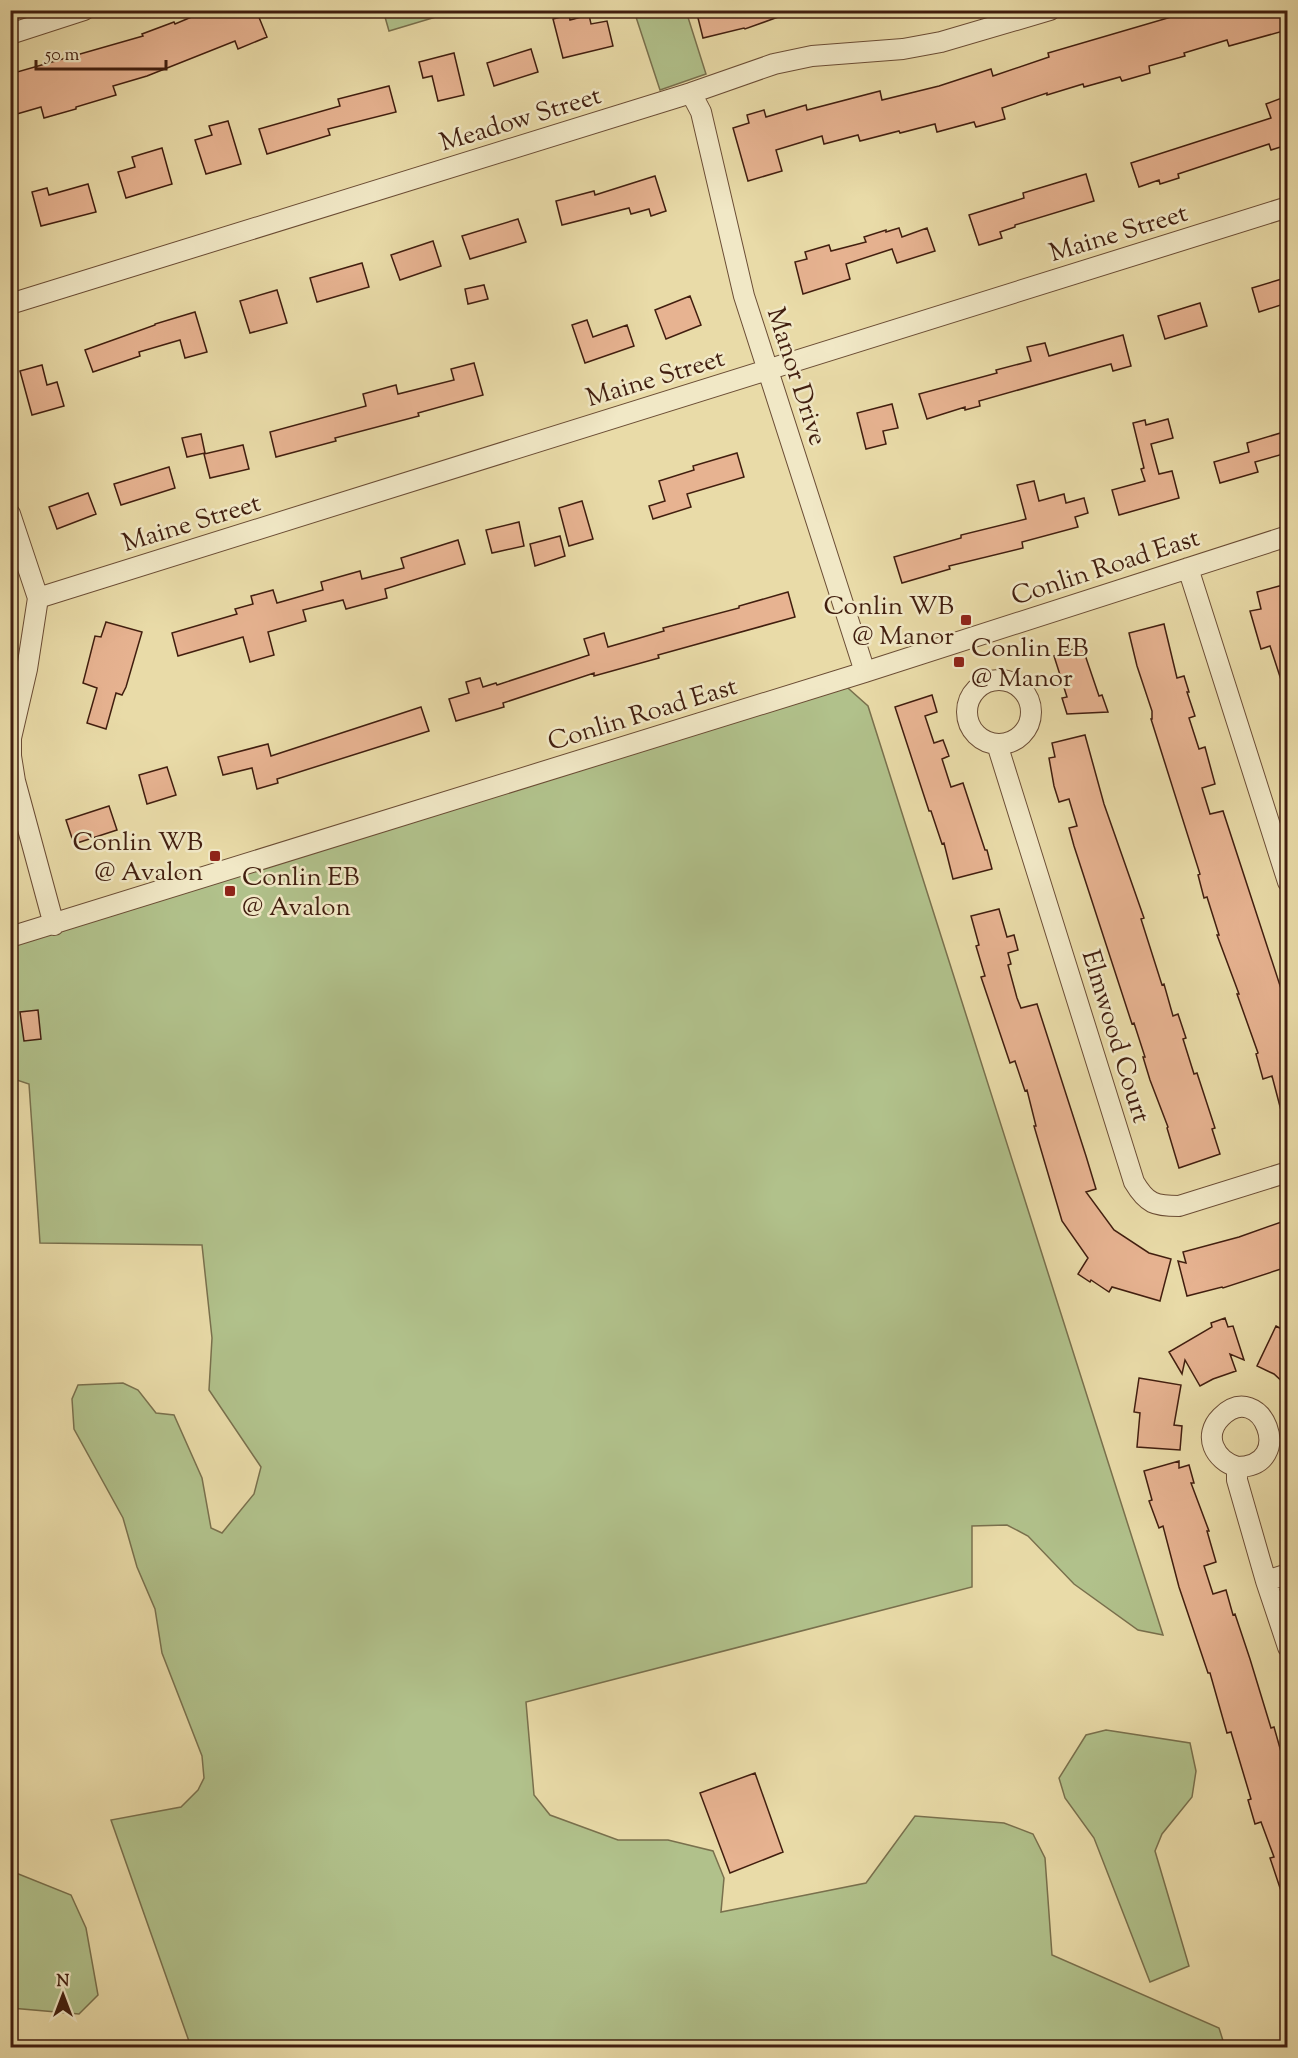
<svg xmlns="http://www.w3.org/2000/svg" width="1298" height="2058" font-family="'Sorts Mill Goudy',serif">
	<rect width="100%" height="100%" fill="#e9dba8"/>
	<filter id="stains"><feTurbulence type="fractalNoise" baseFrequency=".00333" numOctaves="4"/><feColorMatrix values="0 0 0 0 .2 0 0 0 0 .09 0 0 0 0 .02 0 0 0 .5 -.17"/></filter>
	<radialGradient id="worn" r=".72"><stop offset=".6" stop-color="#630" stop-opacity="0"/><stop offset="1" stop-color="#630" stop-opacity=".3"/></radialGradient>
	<!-- green -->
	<path fill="#b1c18b" stroke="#79704d" stroke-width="1.5" d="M383 10H456V11L389 31Z
		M634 11H686L706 74 660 90Z
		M840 681 868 706 1163 1635 1138 1630 1074 1584 1028 1536 1007 1525 972 1526V1587L526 1702 534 1795 550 1815 618 1840H668L713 1851 724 1878 721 1912 866 1883 915 1816 1004 1823 1033 1834 1045 1858 1052 1955 1219 2028 1225 2047H191L111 1820 181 1807 198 1790 204 1778 202 1756 162 1653 155 1609 137 1567 123 1518 74 1429 72 1399 78 1385 123 1383 138 1390 156 1413 174 1415 202 1478 211 1528 222 1533 254 1494 261 1467 209 1390 212 1338 202 1245 40 1243 29 1084 17 1080 11 1084V937Z
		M1106 1730 1190 1743 1196 1771 1192 1797 1162 1834 1155 1851 1189 1966 1150 1982 1094 1838 1065 1798 1059 1778 1086 1735Z
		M11 1871 71 1895 86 1928 98 1995 79 2014 11 2008Z"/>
	<!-- building -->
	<path fill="#e7b391" stroke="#411e0f" stroke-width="1.5" d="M208 10H212L214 15 224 10H256L267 37 238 49 235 41 147 76 113 86 116 95 76 107V109L44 118 41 107 10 116V74L143 36 142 34 174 22 175 24Z
		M696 10H792V12L745 29 744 28 703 38Z
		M1195 10H1287V30L1229 46 1227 40 1184 53 1185 56 1149 66 1150 73 1122 81 1120 77 1084 87 1083 84 1047 95V93L1002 108 1005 119 976 127 974 122 937 132 935 124 900 133 899 131 860 141 858 135 824 144 822 136 776 150 782 171 748 181 733 128 749 123 747 115 764 110 766 117 806 105 807 110 880 91 882 100 939 86 991 69 993 76 1049 57 1048 53Z
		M569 15 570 20 589 15 591 24 607 21 613 46 563 58 553 19Z
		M531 49 538 72 494 86 487 63Z
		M454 53 464 95 438 101 432 76 423 78 419 62Z
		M389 86 396 112 328 129 330 135 267 154 259 129 340 106 338 99Z
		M1287 96V145L1271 150 1269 144 1178 174 1179 178 1160 184 1159 180 1139 187 1131 163 1271 118 1266 104Z
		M228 121 241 164 206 174 195 140 212 135 209 126Z
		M162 148 172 184 126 198 118 172 135 167 132 157Z
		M1086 174 1094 201 1015 225V227L1000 232 1002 238 979 245 969 215 1024 198 1023 193Z
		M655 176 666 211 651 216 649 209 631 214 629 208 562 225 556 201 594 191 595 195Z
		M88 184 96 212 41 226 32 192 47 188 49 195Z
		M518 219 526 242 470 259 462 236Z
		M899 228 902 237 927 228 935 251 897 263 892 249 846 264 850 279 803 294 795 262 807 259 805 252 829 245 831 251 866 242 864 237 886 230V232Z
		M433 241 441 266 400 280 391 255Z
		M362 263 369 287 317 302 310 278Z
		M1285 278 1287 285V303L1259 312 1252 288Z
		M484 285 488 299 468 304 465 289Z
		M277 290 287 323 250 333 240 301Z
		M690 296 701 325 666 339 655 310Z
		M1200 303 1207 326 1165 339 1158 316Z
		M195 312 207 352 185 358 180 340 139 352 140 356 93 372 85 350 155 325V324Z
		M587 320 593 337 627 325 634 346 585 363 572 325Z
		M1123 335 1131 366 1113 371 1111 364 979 401 980 406 965 410V407L927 419 919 394 997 373 996 370 1031 361 1027 347 1045 343 1049 356Z
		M474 363 483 395 418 413 419 416 335 438 336 441 276 457 270 432 366 406 363 394 396 385 398 394 454 380 451 369Z
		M42 365 47 385 57 382 64 406 32 415 20 371Z
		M892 404 898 428 883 431 886 444 866 449 857 413Z
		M1168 419 1173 438 1151 444 1159 474 1172 471 1179 498 1119 515 1112 490 1145 481 1141 469 1144 468 1133 423 1145 420 1146 425Z
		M1287 431V453L1255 462 1258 472 1220 483 1214 462 1249 452 1247 443Z
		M201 434 205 453 187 457 182 438Z
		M243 445 249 469 210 478 204 454Z
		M737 453 744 477 687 494 691 507 653 519 649 506 665 501 659 481 694 470 693 466Z
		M169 467 175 488 121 505 114 484Z
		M1034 481 1039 501 1064 494 1066 503 1084 498 1088 513 1075 517 1078 527 1022 542 1023 548 949 566 950 569 902 583 894 557 961 538V535L1026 519 1017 485Z
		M88 493 96 514 57 529 49 507Z
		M582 501 593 539 569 546 559 508Z
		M519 522 524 546 492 553 486 530Z
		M560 536 565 556 535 566 530 544Z
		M458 540 465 564 385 589 387 598 346 609 343 600 303 610 306 621 268 632 274 655 250 662 243 637 178 656 172 633 237 614 235 609 253 604 251 596 273 590 277 603 323 590 321 582 360 571 362 579 404 568 401 558Z
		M1283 585 1287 602V691L1285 692 1270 646 1261 649 1250 611 1261 609 1257 592Z
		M788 592 795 617 658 655 659 658 594 676V673L503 703 504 707 456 721 449 699 469 693 466 682 480 678 483 687 496 683 497 685 589 655 584 639 604 633 608 647 664 631 663 628 739 608V606Z
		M106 622 142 632 126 687 122 695 116 693 106 729 87 723 97 688 83 683 95 636 101 637Z
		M1164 624 1177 678 1184 676 1189 692H1187L1195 716 1189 718 1199 749 1205 747 1215 784 1202 788 1210 814 1223 811 1287 1007V1117L1283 1118 1272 1076 1263 1079 1256 1054 1258 1053 1237 994H1239L1217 935H1219L1207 897 1204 898 1198 875 1200 874 1151 719H1152V711L1137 666 1129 633Z
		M1082 646 1099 696 1102 695 1108 712 1067 714 1062 698 1067 697 1054 656Z
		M932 695 937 712 925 716 934 743 943 740 949 756 942 759 951 787 963 783 985 850H987L992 869 953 879 944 843 942 844 931 811H929L895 707Z
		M421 707 429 731 277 779 278 783 257 789 252 768 223 775 218 757 268 744 271 756Z
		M1085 735 1104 804 1144 918 1141 919 1162 985 1164 984 1173 1016 1178 1014 1186 1038 1183 1039 1194 1074 1197 1073 1215 1128 1212 1129 1220 1154 1179 1168 1167 1128 1168 1127 1150 1080 1143 1057H1145L1134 1023 1132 1024 1074 846 1069 828 1077 826 1069 799 1059 802 1054 786 1049 758 1055 757 1052 743Z
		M167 767 176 795 147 804 139 775Z
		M109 806 117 830 74 844 66 820Z
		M999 909 1007 937 1014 935 1018 950 1008 953 1011 964 1008 965 1017 998 1021 1008 1037 1004 1086 1156 1096 1189 1086 1192 1114 1230 1149 1253 1171 1259 1160 1301 1112 1287 1109 1292 1091 1280 1090 1282 1078 1274 1088 1258 1062 1221 1034 1126H1036L1027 1090 1025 1091 1015 1061 1010 1063 981 977 985 976 976 946 979 945 971 916Z
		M38 1010 41 1039 24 1041 20 1012Z
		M1287 1220V1267L1223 1288 1222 1287 1187 1296 1178 1261 1186 1263 1183 1252 1239 1237Z
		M1225 1318 1228 1327 1233 1326 1244 1360 1230 1354 1236 1371 1213 1379 1200 1386 1185 1360 1182 1374 1169 1352 1212 1327 1211 1323Z
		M1276 1326 1287 1332V1386L1274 1374 1257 1366Z
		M1139 1378 1181 1385 1174 1425 1182 1426 1180 1450 1137 1447 1140 1413 1134 1412Z
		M1179 1461V1468L1189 1465 1194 1483H1191L1209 1531H1207L1216 1562 1204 1566 1213 1594 1226 1590 1233 1615 1235 1614 1250 1659 1271 1728 1274 1727 1285 1766 1287 1765V1803L1284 1804 1287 1817V1902L1285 1903 1270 1858 1274 1857 1261 1822 1255 1824 1248 1800 1251 1799 1231 1732 1227 1733 1210 1673H1208L1179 1587 1163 1526 1159 1528 1149 1501 1152 1500 1144 1471Z
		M755 1773 783 1852 730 1873 700 1793Z"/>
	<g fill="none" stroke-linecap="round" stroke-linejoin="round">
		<defs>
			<path id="minor" d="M10 34 84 10
				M691 93 701 112 744 296 865 672
				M10 304 691 93 774 64 812 56 903 49 941 42 1050 10
				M10 514 38 598 27 669 11 738V756L15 781 54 925
				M1188 568 1288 882
				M38 598 1288 207
				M967 712a32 32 0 1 1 64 0a32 32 0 1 1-64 0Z
				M997 744 1134 1182C1147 1204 1155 1206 1179 1206L1288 1172
				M10 937 865 672 1288 536
				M1237 1467C1215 1460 1202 1436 1221 1417 1261 1377 1298 1467 1237 1467V1480L1266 1581 1288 1647
				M1266 1581 1288 1574"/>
		</defs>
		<!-- minor casing -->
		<use href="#minor" stroke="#6b4d35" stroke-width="22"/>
		<!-- minor -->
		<use href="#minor" stroke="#f1e8c6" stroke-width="20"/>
	</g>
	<!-- markers -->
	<g fill="#8f2418" stroke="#f1e8c6" stroke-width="2">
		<rect x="960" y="614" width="12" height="12" rx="3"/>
		<rect x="953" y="656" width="12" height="12" rx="3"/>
		<rect x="209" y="850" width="12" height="12" rx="3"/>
		<rect x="224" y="885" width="12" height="12" rx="3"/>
	</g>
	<g text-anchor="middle" stroke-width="5" stroke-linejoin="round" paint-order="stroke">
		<!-- street labels -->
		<g font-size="26" fill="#411e0f" stroke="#f1e8c6">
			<text transform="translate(520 118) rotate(-17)" y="9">Meadow Street</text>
			<text transform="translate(1118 232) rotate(-17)" y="9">Maine Street</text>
			<text transform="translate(798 376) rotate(72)" y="9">Manor Drive</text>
			<text transform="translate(655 377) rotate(-17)" y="9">Maine Street</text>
			<text transform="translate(191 522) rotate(-17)" y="9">Maine Street</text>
			<text transform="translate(1105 566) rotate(-18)" y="9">Conlin Road East</text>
			<text transform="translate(642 713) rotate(-17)" y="9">Conlin Road East</text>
			<text transform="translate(1117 1036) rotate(73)" y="9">Elmwood Court</text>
		</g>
		<!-- poi labels -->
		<g font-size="26" fill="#411e0f" stroke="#f1e8c6" text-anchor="end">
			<text x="954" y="614">Conlin WB<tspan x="954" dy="30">@ Manor</tspan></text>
			<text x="971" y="656" text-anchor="start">Conlin EB<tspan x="971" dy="30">@ Manor</tspan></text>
			<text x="203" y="850">Conlin WB<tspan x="203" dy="30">@ Avalon</tspan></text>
			<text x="242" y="885" text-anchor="start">Conlin EB<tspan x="242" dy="30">@ Avalon</tspan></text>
		</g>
	</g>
	<!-- margin -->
	<rect width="1298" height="2058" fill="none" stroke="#e9dba8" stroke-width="36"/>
	<rect x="12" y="12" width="1274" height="2034" fill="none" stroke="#411e0f" stroke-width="3"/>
	<rect x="18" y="18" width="1262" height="2022" fill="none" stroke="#411e0f" stroke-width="1.5"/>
	<!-- north arrow -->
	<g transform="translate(63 1995)" stroke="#f1e8c6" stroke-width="4.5" paint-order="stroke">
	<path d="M0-4.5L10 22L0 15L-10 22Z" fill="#411e0f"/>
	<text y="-9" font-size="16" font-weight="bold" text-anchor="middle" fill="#411e0f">N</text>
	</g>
	<!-- scale -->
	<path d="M36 60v9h130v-9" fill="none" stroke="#411e0f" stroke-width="3"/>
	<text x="45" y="60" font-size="18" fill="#411e0f" stroke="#f1e8c6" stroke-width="4.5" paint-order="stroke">50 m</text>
	<rect width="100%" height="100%" filter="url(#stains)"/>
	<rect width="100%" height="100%" fill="url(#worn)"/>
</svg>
